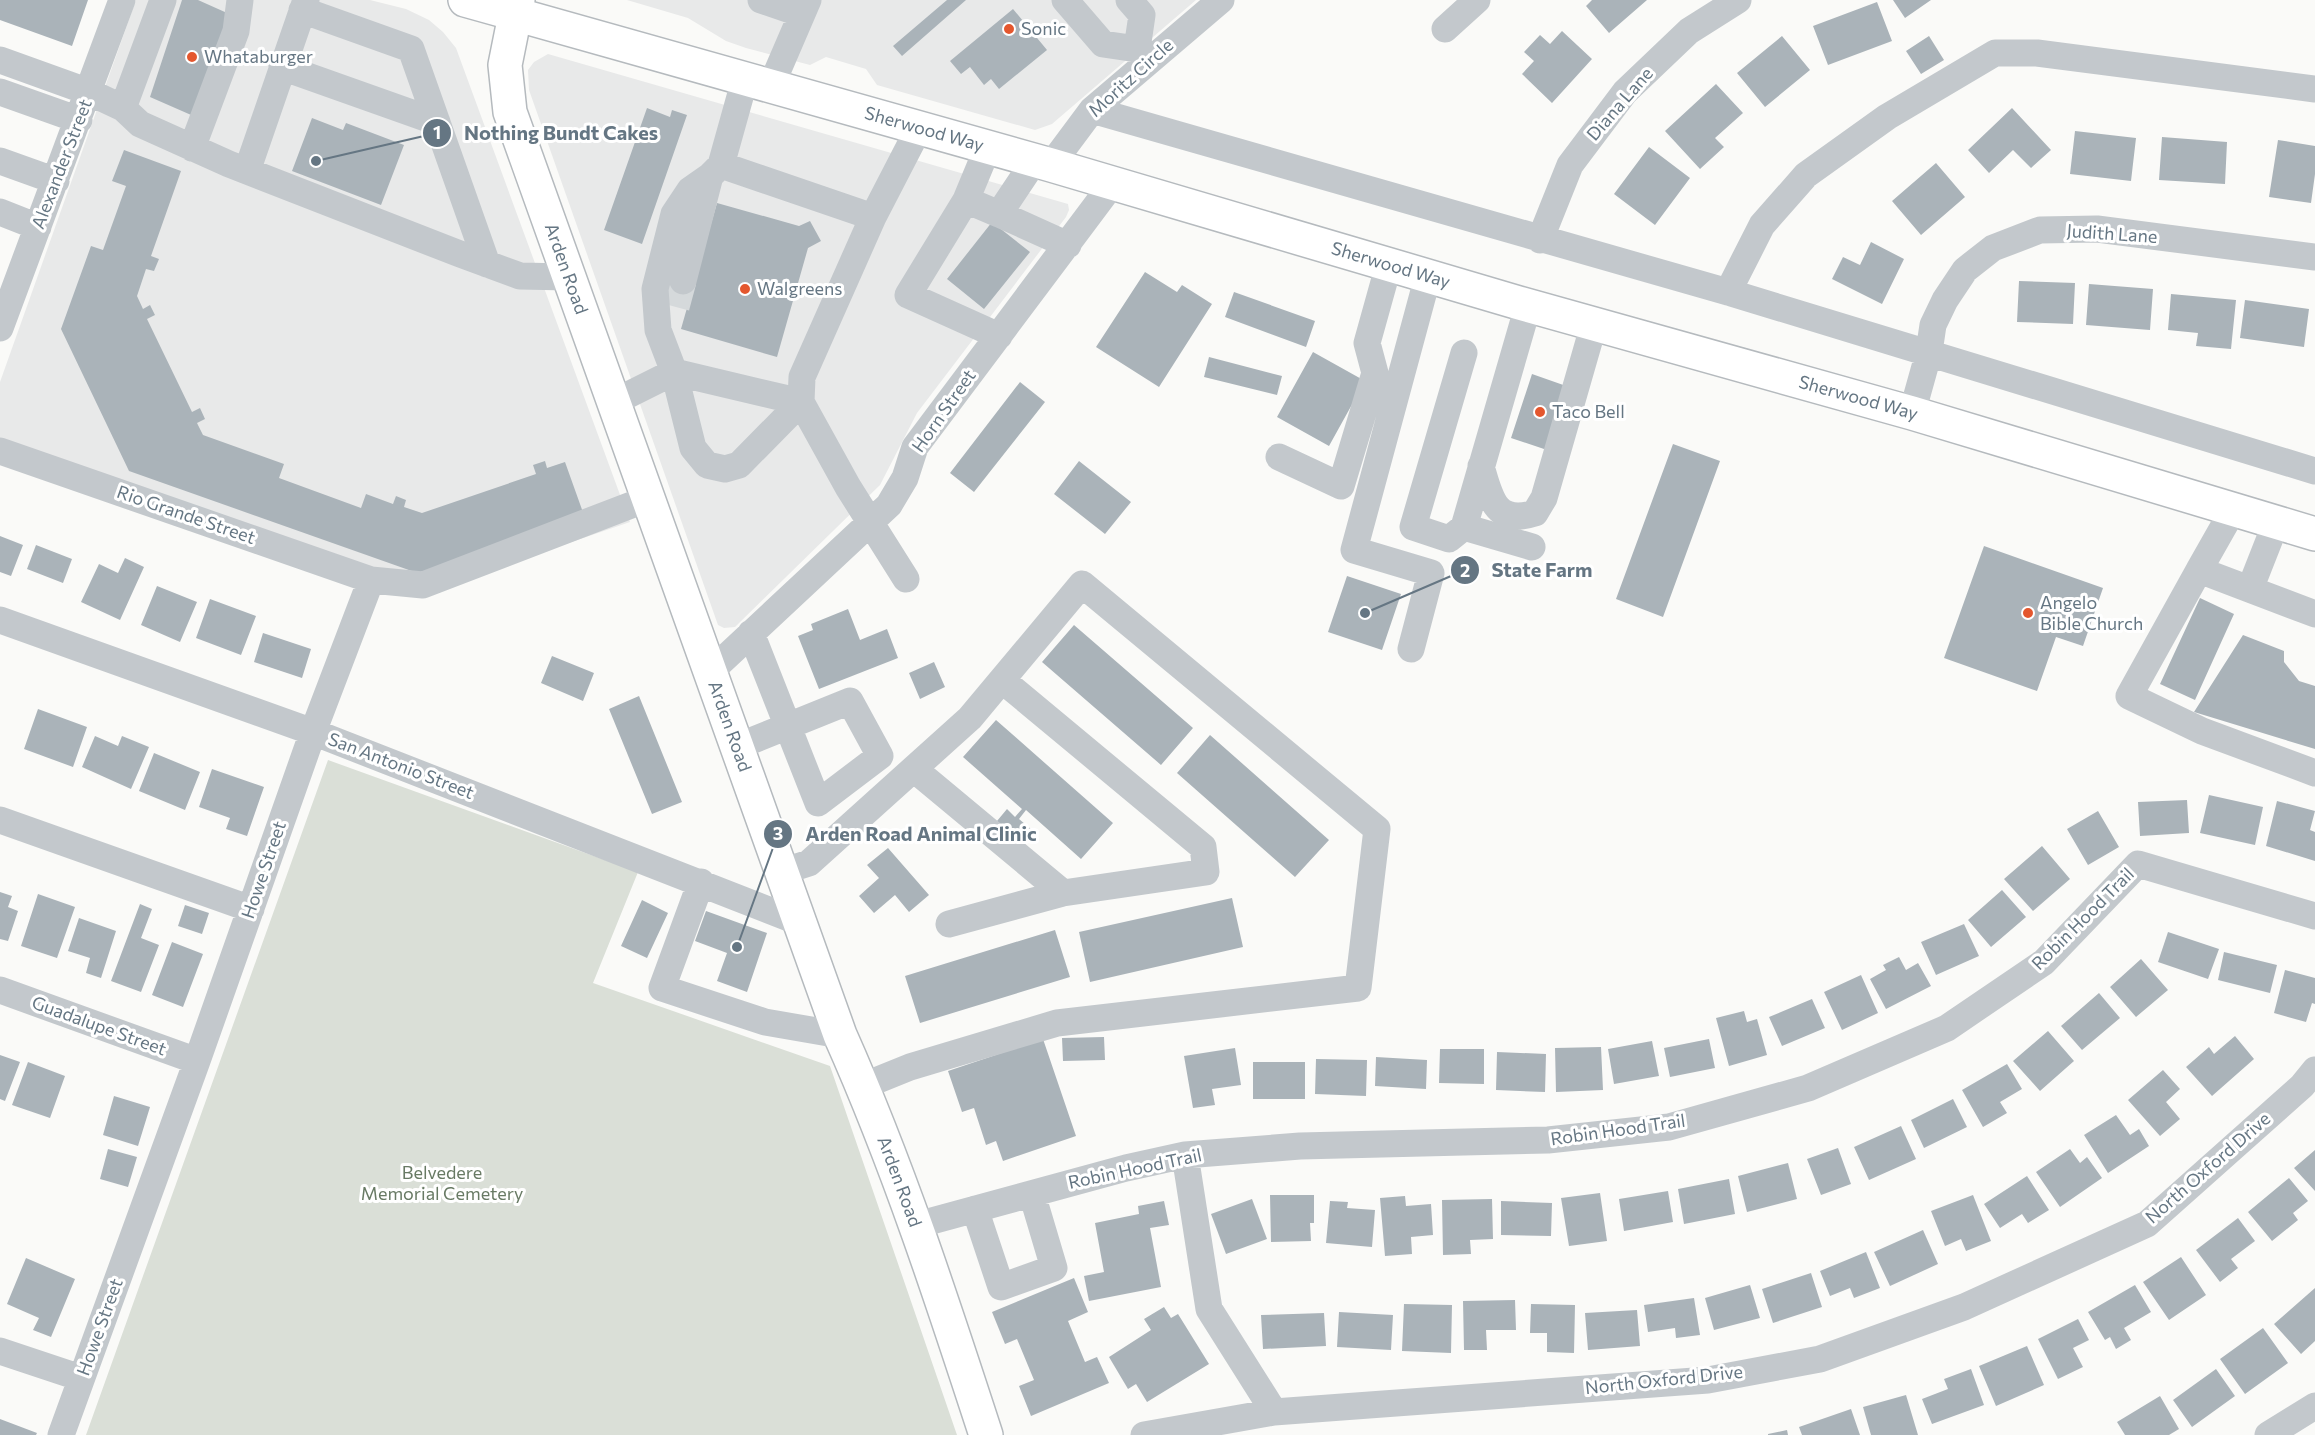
<svg xmlns="http://www.w3.org/2000/svg" width="2315" height="1435" font-family="Commissioner,sans-serif">
	<rect width="100%" height="100%" fill="#fafaf8"/>
	<!-- built -->
	<path fill="#e8e9e9" d="M136 0H370L406 9 429 20 443 32 456 48 630 522 426 592 0 443V382Z
		M627 0H1196L1052 124 1035 130 877 85 866 69 826 57 810 65 746 48 726 41 688 18Z
		M548 54 1068 204 1069 210 1066 217 917 413 880 485 735 627 724 628 718 625 529 90 528 70 534 62Z"/>
	<!-- green -->
	<path fill="#dadfd7" d="M328 760 638 872 593 983 830 1066 957 1435H86Z"/>
	<!-- building -->
	<path fill="#aab3b9" d="M0 0H88L72 46 0 20Z
		M182 0H198L236 17 198 118 150 97Z
		M947 0H966L902 56 893 46Z
		M1592 0H1647L1609 33 1586 6Z
		M1893 0H1931L1905 18Z
		M1877 2 1892 41 1828 65 1813 26Z
		M1013 9 1047 50 999 89 991 79 984 85 970 67 961 74 950 61Z
		M1562 31 1592 59 1552 103 1522 74 1534 61 1524 52 1540 35 1550 44Z
		M1782 36 1810 70 1765 107 1737 73Z
		M1929 36 1944 60 1921 74 1906 51Z
		M1716 84 1743 113 1715 138 1724 147 1700 169 1665 131Z
		M647 108 670 117 672 110 687 115 642 244 604 230Z
		M2012 108 2051 150 2031 168 2013 150 1989 173 1968 150Z
		M312 118 343 130 346 123 404 145 381 205 292 171Z
		M2075 131 2136 138 2131 181 2070 174Z
		M2162 137 2227 142 2225 184 2159 180Z
		M2278 140 2315 146V174L2311 203 2269 197Z
		M1649 147 1690 178 1655 225 1614 194Z
		M124 150 181 171 151 256 159 259 154 271 146 269 137 296 143 309 150 305 155 315 147 319 192 412 200 408 205 419 197 423 203 435 284 464 279 478 361 508 366 494 393 504 396 496 406 500 404 507 422 513 536 474 533 465 545 461 547 468 565 462 585 518 423 575 129 471 61 329 91 246 103 250 126 186 112 181Z
		M1936 163 1965 197 1921 235 1892 201Z
		M717 203 799 226 810 221 821 241 808 248 777 357 681 329Z
		M992 222 1030 252 984 309 947 279Z
		M1871 242 1904 259 1882 304 1832 279 1843 257 1860 265Z
		M1145 272 1177 292 1182 285 1212 304 1159 387 1096 347Z
		M2019 281 2075 283 2073 324 2017 322Z
		M2089 284 2153 289 2150 330 2086 325Z
		M1234 292 1315 321 1306 347 1225 317Z
		M2171 294 2236 300 2231 349 2196 346 2198 333 2168 330Z
		M2245 300 2309 309 2304 347 2240 338Z
		M1313 352 1365 381 1329 446 1277 417Z
		M1209 357 1282 376 1277 395 1204 377Z
		M1532 374 1569 387 1547 450 1511 438Z
		M1020 382 1045 402 974 492 950 473Z
		M1673 444 1720 461 1663 617 1616 599Z
		M1079 461 1131 502 1105 534 1054 494Z
		M0 536 23 545 11 576 0 572Z
		M36 545 72 559 63 583 27 569Z
		M1984 546 2103 588 2083 646 2056 637 2037 691 1944 658Z
		M125 558 144 567 120 620 81 602 99 564 118 573Z
		M1347 576 1401 594 1382 650 1328 632Z
		M157 586 197 602 180 642 141 625Z
		M2200 598 2234 614 2195 700 2160 684Z
		M210 599 256 616 241 655 196 638Z
		M848 609 860 640 887 629 898 658 819 689 798 636 813 630 811 624Z
		M1074 625 1193 728 1161 765 1042 662Z
		M263 633 311 649 302 678 254 662Z
		M2243 635 2284 651V662L2299 681 2315 686V749L2194 712Z
		M552 656 594 673 583 701 541 683Z
		M934 662 945 687 920 699 909 673Z
		M639 696 682 802 652 814 609 709Z
		M38 709 87 727 73 767 24 749Z
		M996 720 1113 823 1081 859 1026 810 1019 819 1032 830 1021 842 997 821 1007 809 1015 817 1022 809 963 757Z
		M1210 735 1329 840 1295 877 1177 773Z
		M95 736 118 746 122 736 149 747 131 789 82 767Z
		M154 753 200 772 185 810 139 791Z
		M212 769 264 787 247 836 226 829 230 818 199 807Z
		M2209 795 2263 807 2255 845 2200 833Z
		M2187 800 2189 833 2140 836 2138 802Z
		M2277 801 2315 811 2310 830 2315 832V861L2266 846Z
		M2098 811 2119 847 2088 865 2067 829Z
		M2042 846 2070 879 2033 911 2004 879Z
		M888 848 929 895 909 912 895 895 874 913 859 896 879 878 867 865Z
		M2002 890 2026 917 1991 947 1968 920Z
		M0 892 12 896 8 907 18 911 8 941 0 939Z
		M38 894 75 907 57 958 21 946Z
		M1232 898 1243 947 1090 982 1079 932Z
		M642 900 668 913 647 958 621 946Z
		M140 904 152 909 141 938 159 945 141 992 111 981Z
		M185 905 209 913 202 934 178 926Z
		M706 911 767 933 747 992 717 981 727 953 695 941Z
		M79 918 116 931 101 978 86 973 90 958 68 951Z
		M1964 924 1979 956 1936 975 1921 942Z
		M1055 930 1070 977 920 1023 905 976Z
		M2168 932 2219 949 2208 979 2158 962Z
		M172 942 203 954 183 1007 152 995Z
		M2224 952 2277 965 2270 993 2218 980Z
		M1899 957 1906 970 1918 963 1931 986 1886 1009 1870 979 1886 970 1883 965Z
		M2141 959 2168 990 2136 1017 2110 987Z
		M2285 970 2315 978V1004L2312 1003 2306 1022 2274 1013Z
		M1861 975 1878 1013 1842 1030 1824 992Z
		M2099 993 2120 1018 2082 1050 2061 1026Z
		M1812 999 1825 1028 1782 1046 1769 1017Z
		M1744 1011 1747 1022 1757 1019 1767 1055 1729 1066 1716 1018Z
		M2048 1031 2074 1061 2040 1091 2013 1061Z
		M2235 1036 2254 1059 2212 1096 2186 1067 2209 1047 2214 1054Z
		M1104 1037 1105 1060 1063 1061 1062 1038Z
		M1043 1039 1076 1136 1003 1161 996 1141 986 1145 974 1108 962 1112 948 1071Z
		M1709 1039 1715 1068 1670 1077 1664 1048Z
		M1652 1041 1659 1076 1614 1084 1608 1049Z
		M1601 1047 1603 1090 1556 1092 1555 1048Z
		M1235 1048 1241 1085 1212 1089 1215 1105 1193 1108 1184 1056Z
		M1440 1049H1484V1084L1439 1083Z
		M1497 1052 1546 1054 1545 1092 1496 1090Z
		M0 1055 20 1062 5 1101 0 1099Z
		M1376 1057 1427 1060 1426 1089 1375 1086Z
		M1316 1059 1367 1060 1366 1096 1315 1094Z
		M28 1062 65 1076 50 1118 12 1105Z
		M1253 1062H1305V1099H1253Z
		M2007 1064 2022 1089 2000 1102 2007 1113 1983 1127 1962 1090Z
		M2163 1070 2180 1089 2166 1102 2180 1119 2160 1136 2128 1100Z
		M114 1096 150 1107 138 1146 103 1135Z
		M1953 1099 1967 1127 1924 1148 1911 1120Z
		M2116 1115 2130 1135 2139 1129 2149 1146 2108 1173 2084 1135Z
		M1901 1126 1916 1159 1869 1180 1854 1147Z
		M1838 1148 1851 1184 1821 1195 1807 1159Z
		M108 1149 137 1157 128 1187 100 1179Z
		M2070 1149 2080 1163 2087 1157 2102 1178 2060 1207 2036 1172Z
		M2315 1150V1191L2294 1168Z
		M1788 1163 1797 1199 1747 1212 1738 1176Z
		M2027 1176 2049 1210 2028 1223 2022 1214 2000 1228 1984 1204Z
		M2289 1178 2308 1201 2293 1213 2298 1220 2272 1241 2248 1212Z
		M1729 1179 1735 1214 1684 1224 1678 1189Z
		M1668 1191 1673 1222 1624 1231 1619 1199Z
		M1600 1193 1607 1241 1569 1246 1561 1198Z
		M1270 1195H1314V1223H1310L1311 1241 1271 1242Z
		M1973 1195 1991 1241 1966 1251 1961 1239 1945 1246 1931 1211Z
		M1405 1196 1406 1206 1431 1204 1433 1235 1411 1237 1412 1254 1385 1256 1380 1198Z
		M1252 1199 1267 1239 1226 1254 1211 1214Z
		M1492 1199 1493 1239 1470 1240 1471 1254 1443 1255 1442 1200Z
		M1164 1201 1169 1225 1150 1228 1161 1287 1089 1301 1084 1276 1104 1272 1095 1223 1139 1214 1138 1206Z
		M1330 1201 1348 1202 1347 1208 1375 1210 1372 1247 1326 1243Z
		M1501 1201 1552 1203 1551 1236 1501 1235Z
		M2238 1218 2255 1241 2231 1259 2238 1268 2220 1282 2196 1250Z
		M1923 1230 1938 1264 1890 1286 1874 1252Z
		M1866 1252 1880 1288 1854 1298 1850 1288 1830 1296 1820 1271Z
		M2181 1257 2206 1295 2169 1320 2143 1282Z
		M26 1258 75 1279 51 1337 33 1330 39 1318 7 1304Z
		M1811 1273 1822 1307 1773 1323 1762 1289Z
		M1074 1278 1088 1312 1068 1321 1085 1362 1097 1357 1109 1383 1031 1416 1019 1386 1034 1380 1017 1339 1005 1344 992 1312Z
		M1750 1285 1760 1318 1714 1330 1705 1298Z
		M2135 1285 2151 1312 2124 1328 2131 1340 2116 1349 2110 1337 2105 1340 2088 1312Z
		M2315 1288V1341L2301 1354 2274 1324Z
		M1694 1298 1700 1335 1676 1338 1675 1328 1648 1332 1644 1305Z
		M1515 1300 1516 1330H1486L1487 1350H1464L1463 1301Z
		M1404 1304 1452 1305 1451 1353 1402 1351Z
		M1531 1304 1575 1305 1574 1353 1547 1352V1333H1530Z
		M1164 1307 1171 1318 1178 1314 1209 1364 1147 1402 1136 1384 1128 1389 1109 1357 1151 1330 1144 1319Z
		M1637 1310 1640 1346 1588 1350 1585 1313Z
		M1339 1312 1393 1315 1391 1350 1337 1347Z
		M1324 1313 1326 1346 1263 1349 1261 1315Z
		M2078 1319 2089 1340 2073 1348 2083 1367 2058 1379 2038 1339Z
		M2263 1328 2288 1363 2245 1394 2220 1359Z
		M2027 1346 2044 1385 1996 1406 1979 1366Z
		M1971 1369 1984 1405 1932 1424 1922 1399 1948 1389 1944 1379Z
		M2216 1369 2235 1396 2192 1427 2173 1400Z
		M1906 1395 1918 1435H1871L1863 1407Z
		M2160 1396 2179 1429 2169 1435H2125L2117 1422Z
		M1851 1409 1860 1435H1802L1799 1427Z
		M0 1419 37 1433 36 1435H0Z
		M1787 1430 1788 1435H1768V1434Z"/>
	<g fill="none" stroke-linecap="round" stroke-linejoin="round">
		<!-- minor-tunnel -->
		<path stroke="#d5d9db" stroke-width="27" stroke-dasharray="27 14" stroke-linecap="butt" d="M676 307 683 281"/>
		<defs>
			<g id="major">
				<path id="s1" d="M465 0 1051 165 1519 303 1912 413 2315 534"/>
				<path id="s2" d="M518 0 505 65 510 112 840 1035C898 1165 942 1300 986 1435"/>
			</g>
		</defs>
		<!-- major casing -->
		<use href="#major" stroke="#b5babe" stroke-width="36"/>
		<!-- minor -->
		<path stroke="#c3c8cc" stroke-width="27" d="M761 0 802 14
			M1065 0 1103 44 1137 49
			M1129 0 1142 15 1137 49 1148 62
			M302 10 411 49 487 264
			M1445 29 1477 0
			M0 60 89 92 123 108 140 124 229 164 460 254 520 276 568 277
			M282 67 437 122
			M745 79 721 165 873 217 802 377 801 402 848 487 906 579
			M771 86 808 0
			M0 92 79 120
			M123 108 163 0
			M1092 110 1728 292 2315 471
			M988 147 966 200 999 214 1035 160
			M192 148 236 31 240 0
			M0 161 56 181
			M721 165 710 176 690 190 674 214 655 289 658 330 674 372 801 402
			M1051 165 1092 110 1221 0
			M247 171 306 0
			M966 200 908 295 999 336
			M0 212 38 227
			M999 214 1068 245
			M873 217 919 128
			M1540 240 1570 165 1625 92 1689 31 1738 0
			M683 281 710 176
			M1728 292 1762 225 1806 175 1887 117 1995 53H2037L2315 89
			M1528 306 1464 527 1532 547
			M0 328 122 0
			M612 403 674 372 693 448 707 465 725 469 739 465 801 402
			M1912 413 1929 352 1933 325 1945 300 1965 270 1993 248 2040 230 2097 229 2315 257
			M0 451 371 580
			M1279 457 1341 486 1375 373 1367 343 1389 264
			M1481 466C1490 497 1495 526 1535 513L1544 498 1594 324
			M1464 527 1449 539 1413 527 1464 353
			M2199 570 2233 510
			M2250 589 2276 523
			M2315 614 2199 570 2129 696 2202 731 2315 773
			M0 620 313 732 799 922
			M1411 649 1431 573 1354 550 1428 276
			M710 672 889 505 905 478 915 447 1113 183
			M1002 680 1203 847 1206 872 1063 893
			M736 747 850 701 880 756 818 803 751 633
			M914 769 1063 893 949 924
			M0 820 251 909
			M781 872 809 863 970 718 1082 584 1377 829 1358 988 1057 1023 910 1067 863 1086
			M701 882 662 988 765 1022 840 1035
			M0 990 197 1061
			M1185 1155 1209 1309 1274 1412
			M975 1209 1001 1287 1054 1268 1032 1194
			M917 1225 1126 1168 1185 1155 1300 1146 1548 1140 1669 1127 1808 1088 1947 1028 2044 962 2138 864 2315 916
			M0 1351 81 1378
			M61 1435 197 1061 313 732 371 580 423 585 647 499
			M1144 1435 1274 1412 1708 1380 1820 1359 1964 1307 2147 1224 2302 1086 2315 1070
			M2268 1435 2315 1406"/>
		<!-- major -->
		<use href="#major" stroke="#fff" stroke-width="33"/>
	</g>
	<!-- markers -->
	<g fill="#e4572e" stroke="#fff" stroke-width="2">
		<circle cx="1009" cy="29" r="6"/>
		<circle cx="192" cy="57" r="6"/>
		<circle cx="745" cy="289" r="6"/>
		<circle cx="1540" cy="412" r="6"/>
		<circle cx="2028" cy="613" r="6"/>
	</g>
	<g text-anchor="middle" stroke-width="6" stroke-linejoin="round" paint-order="stroke">
		<!-- poi labels -->
		<g font-size="18" fill="#657683" stroke="#fff" text-anchor="start">
			<text x="1021" y="35">Sonic</text>
			<text x="204" y="63">Whataburger</text>
			<text x="757" y="295">Walgreens</text>
			<text x="1552" y="418">Taco Bell</text>
			<text x="2040" y="609">Angelo<tspan x="2040" dy="21">Bible Church</tspan></text>
		</g>
		<!-- street labels -->
		<g font-size="18" fill="#657683" stroke="#fff">
			<text transform="translate(1131 78) rotate(-42)" y="6">Moritz Circle</text>
			<text transform="translate(1620 104) rotate(-49)" y="6">Diana Lane</text>
			<text dy="6" stroke="none"><textPath href="#s1" startOffset="477">Sherwood Way</textPath></text>
			<text transform="translate(62 164) rotate(-69)" y="6">Alexander Street</text>
			<text transform="translate(2112 234) rotate(4)" y="6">Judith Lane</text>
			<text dy="6" stroke="none"><textPath href="#s1" startOffset="963">Sherwood Way</textPath></text>
			<text dy="6" stroke="none"><textPath href="#s2" startOffset="280">Arden Road</textPath></text>
			<text dy="6" stroke="none"><textPath href="#s1" startOffset="1449">Sherwood Way</textPath></text>
			<text transform="translate(944 411) rotate(-55)" y="6">Horn Street</text>
			<text transform="translate(186 515) rotate(19)" y="6">Rio Grande Street</text>
			<text dy="6" stroke="none"><textPath href="#s2" startOffset="766">Arden Road</textPath></text>
			<text transform="translate(401 766) rotate(21)" y="6">San Antonio Street</text>
			<text transform="translate(264 870) rotate(-71)" y="6">Howe Street</text>
			<text transform="translate(2083 919) rotate(-45)" y="6">Robin Hood Trail</text>
			<text transform="translate(99 1026) rotate(20)" y="6">Guadalupe Street</text>
			<text transform="translate(1618 1130) rotate(-8)" y="6">Robin Hood Trail</text>
			<text transform="translate(2208 1168) rotate(-41)" y="6">North Oxford Drive</text>
			<text transform="translate(1135 1169) rotate(-12)" y="6">Robin Hood Trail</text>
			<text dy="6" stroke="none"><textPath href="#s2" startOffset="1252">Arden Road</textPath></text>
			<text transform="translate(100 1327) rotate(-70)" y="6">Howe Street</text>
			<text transform="translate(1664 1380) rotate(-6)" y="6">North Oxford Drive</text>
		</g>
		<!-- park labels -->
		<g font-size="18" fill="#687a64" stroke="#fff">
			<text x="442" y="1179">Belvedere<tspan x="442" dy="21">Memorial Cemetery</tspan></text>
		</g>
	</g>
	<!-- callouts -->
	<path fill="none" stroke="#657683" stroke-width="2" d="M316 161L437 133M1365 613L1465 570M737 947L778 834"/>
	<g fill="#657683" stroke="#fff" stroke-width="2">
		<circle cx="316" cy="161" r="6"/>
		<circle cx="1365" cy="613" r="6"/>
		<circle cx="737" cy="947" r="6"/>
		<circle cx="437" cy="133" r="15"/>
		<circle cx="1465" cy="570" r="15"/>
		<circle cx="778" cy="834" r="15"/>
	</g>
	<g font-size="18" text-anchor="middle" font-weight="bold" fill="#fff">
		<text x="437" y="139">1</text>
		<text x="1465" y="577">2</text>
		<text x="778" y="840">3</text>
	</g>
	<g font-size="20" text-anchor="middle" font-weight="bold" fill="#657683" stroke="#fff" stroke-width="6" stroke-linejoin="round" paint-order="stroke">
		<text x="561" y="140">Nothing Bundt Cakes</text>
		<text x="1542" y="577">State Farm</text>
		<text x="921" y="841">Arden Road Animal Clinic</text>
	</g>
</svg>
